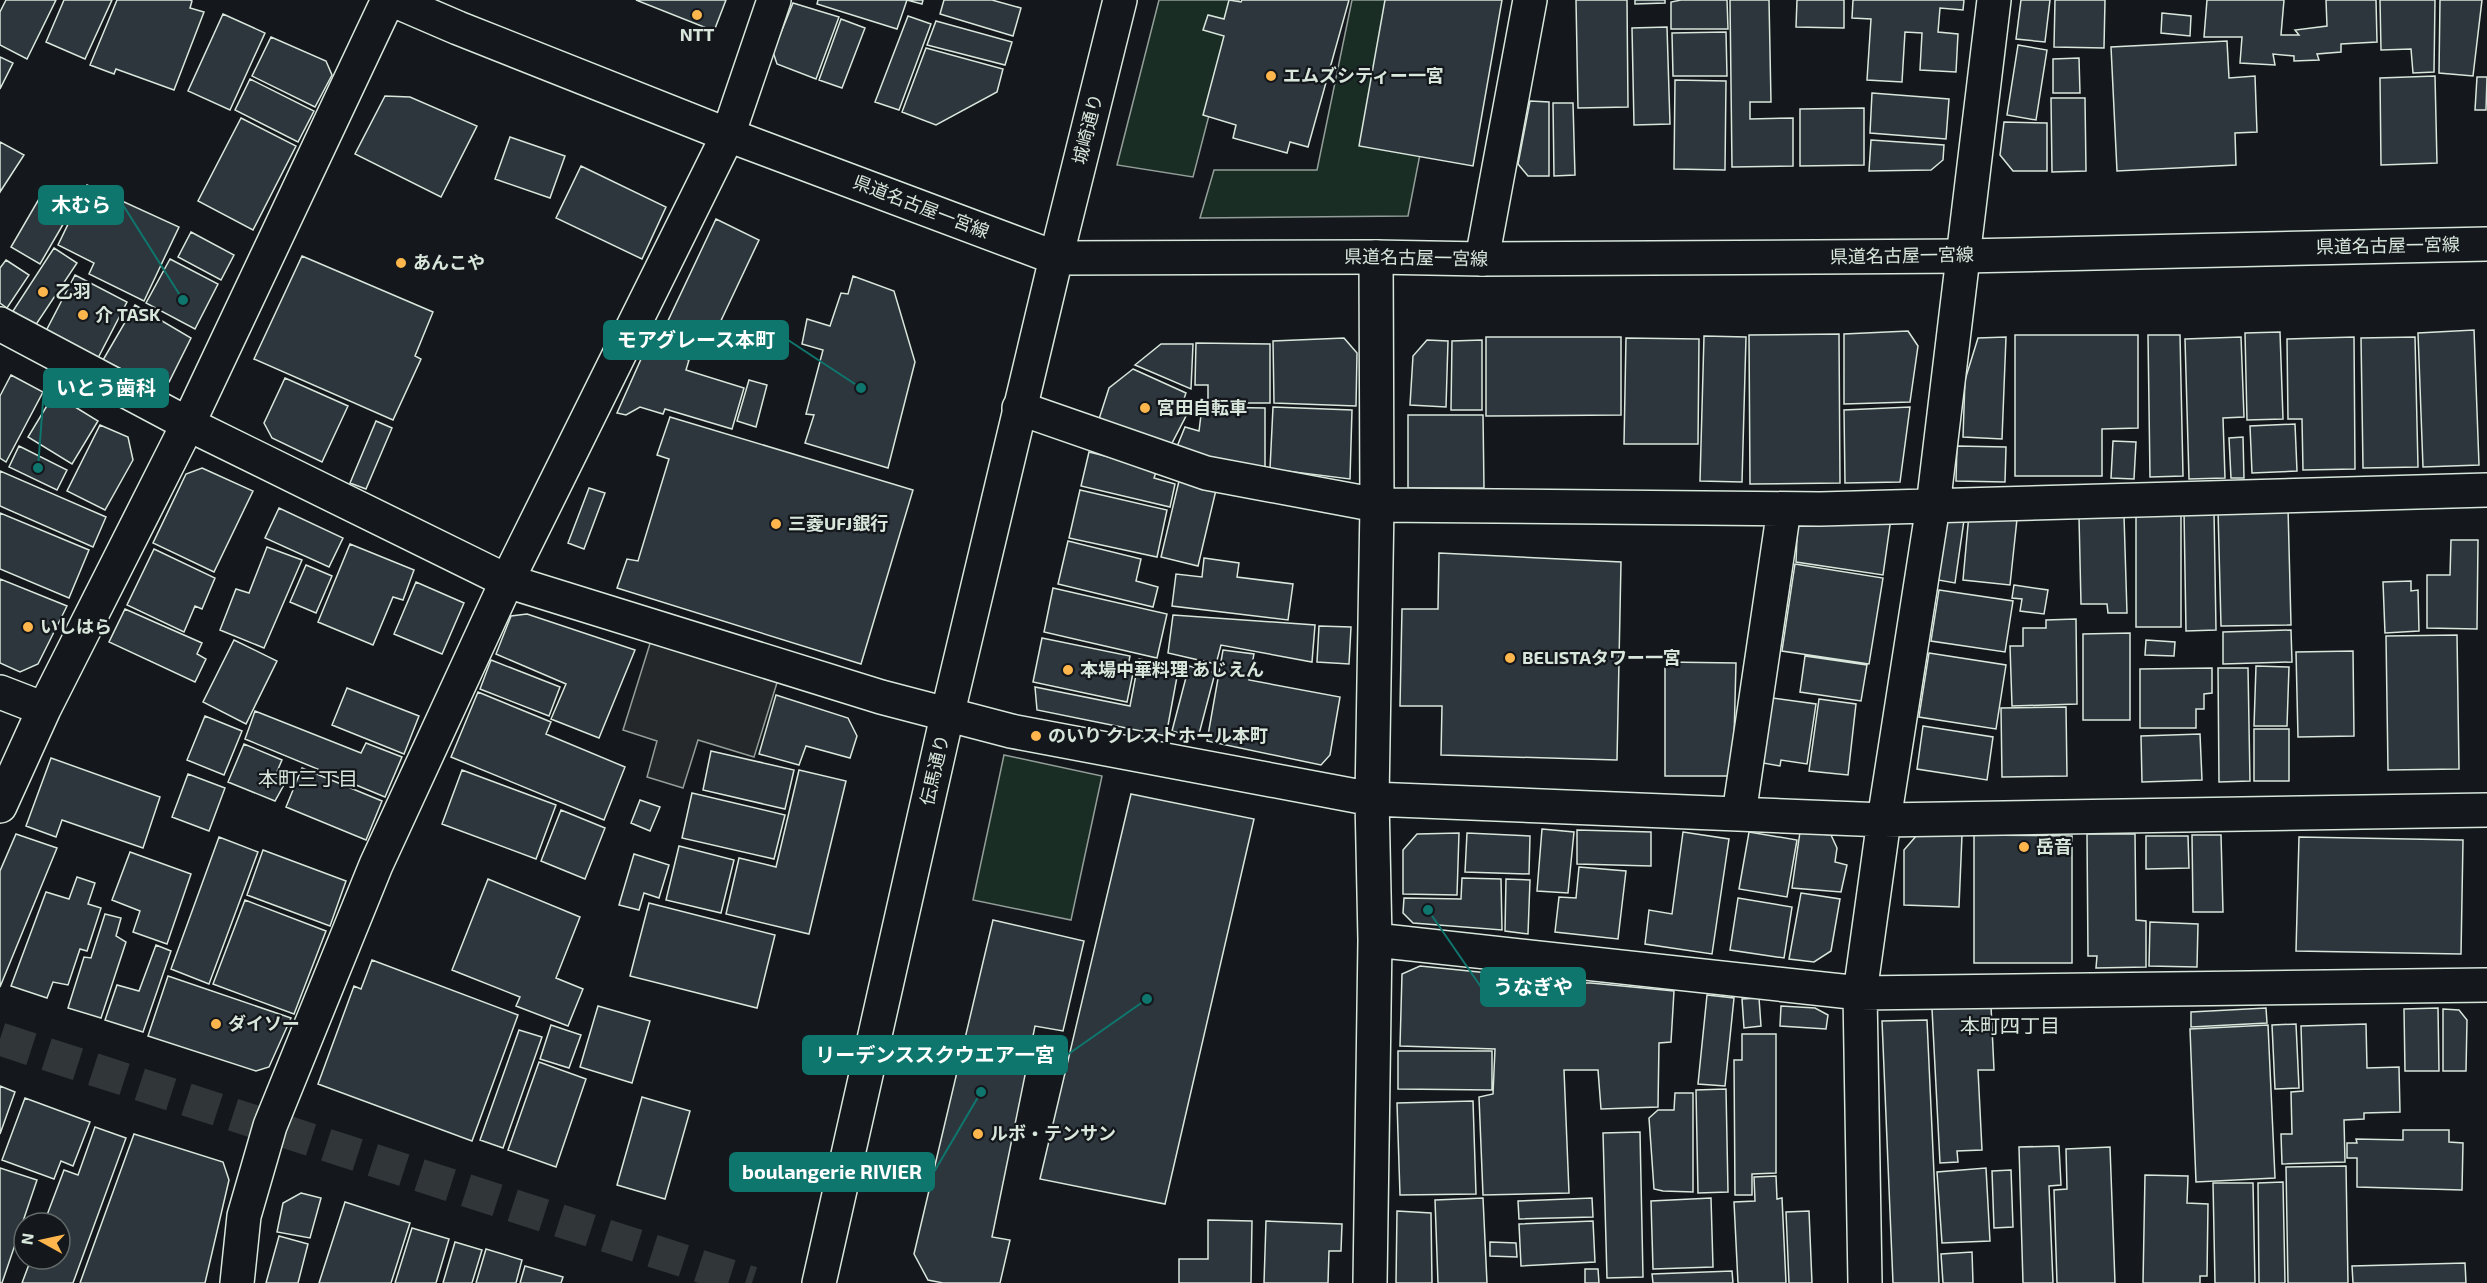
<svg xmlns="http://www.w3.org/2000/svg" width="2487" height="1283" font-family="'Exo 2','Noto Sans JP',sans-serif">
	<rect width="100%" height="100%" fill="#14181c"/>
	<!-- green -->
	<path fill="#1a2d24" stroke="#939e99" stroke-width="1.5" d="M1159 0H1239L1193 177 1117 165Z
		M1352 0H1450L1408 216 1200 218 1214 170H1317Z
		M1004 755 1102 776 1071 920 973 900Z"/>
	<!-- parking -->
	<path fill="#24282b" stroke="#939e99" stroke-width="1.5" d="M653 634 780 673 754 757 698 740 683 788 647 777 657 741 623 730Z"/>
	<!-- building -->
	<path fill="#2c363c" stroke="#d8e6dc" stroke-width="1.5" d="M6 0H56L27 59 0 45V12Z
		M64 0H112L85 59 46 42Z
		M117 0H190L192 1 190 8 204 12 174 90 116 69 114 74 90 65Z
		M636 0H726L714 31Z
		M818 0H923L922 4 907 0 897 29 817 4Z
		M944 0H992L1021 8 1013 36 940 14Z
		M1229 0 1241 2 1242 0H1349L1308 147 1290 142 1287 153 1233 138 1236 125 1203 115 1224 36 1203 30 1208 15 1224 19Z
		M1385 0H1502L1473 166 1359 146Z
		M1576 0H1627L1628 107 1578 108Z
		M1635 0H1665V3L1635 4Z
		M1681 0H1727L1728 29H1671V2Z
		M1730 0H1769L1771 102H1750V119L1793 118V166L1732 167Z
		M1797 0H1844V28L1796 27Z
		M1853 0H1964L1963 10 1940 8 1938 32 1958 34 1956 72 1920 70 1922 33 1905 32 1902 82 1867 80 1871 19 1852 18Z
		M2021 0H2050L2045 42 2016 39Z
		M2055 0H2105L2104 48 2054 47Z
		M2207 0H2284L2281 35H2299L2295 30 2327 26 2326 0H2376L2377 42 2341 44V52L2317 54 2319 60 2294 61V56L2273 54 2275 65 2240 63 2242 37H2204Z
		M2380 0H2435L2434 72 2413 73 2411 49 2381 50Z
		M2440 0H2482L2473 76 2439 73Z
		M793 3 839 17 816 79 777 64 773 52Z
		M2162 13 2191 16 2190 36 2161 33Z
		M223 14 265 33 230 110 188 91Z
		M908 16 931 24 899 110 875 102Z
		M841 19 865 28 842 88 819 80Z
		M936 21 1012 42 1005 65 927 45Z
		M1667 27 1670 124 1634 125 1632 28Z
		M1726 32 1727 76H1673L1672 33Z
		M271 37 326 61 332 75 315 107 252 76Z
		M2227 41 2229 78 2255 76 2257 132 2235 133 2236 165 2117 171 2111 47Z
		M2018 45 2047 50 2036 120 2007 115Z
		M926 48 1003 69 997 92 936 125 902 112Z
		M0 57 13 63 0 89Z
		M2079 58 2080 93H2053V59Z
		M2435 76 2437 163 2381 165 2380 78Z
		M2477 77H2487L2486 110H2475Z
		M250 79 314 111 298 142 235 110Z
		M1675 80 1726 81 1725 170 1674 169Z
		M1872 93 1949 99 1946 139 1870 133Z
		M385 96 410 97 477 126 441 197 355 154Z
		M2051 98H2085L2086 171 2052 172Z
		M1530 101 1549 102V176H1528L1518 164Z
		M1553 103H1573L1575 175 1554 176Z
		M1864 108V165L1800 166V109Z
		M241 118 296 146 253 230 198 201Z
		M2004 122 2047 123V171H2013L2000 155Z
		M510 137 565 156 550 198 495 179Z
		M1871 140 1944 145 1943 160 1931 170 1869 171Z
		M0 142 24 155 0 192Z
		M581 166 666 207 642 259 556 218Z
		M87 185 179 227 144 301 89 274 94 263 58 245Z
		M43 192 72 209 40 264 11 247Z
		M716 219 759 240 709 346 666 325Z
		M191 232 234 255 221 280 178 257Z
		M54 248 77 263 35 326 13 311Z
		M302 256 433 312 415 356 421 359 393 420 254 359Z
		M170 259 218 284 195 329 146 303Z
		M6 260 29 275 7 308 0 303V268Z
		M75 275 127 302 98 358 46 331Z
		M853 276 894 291 915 362 888 468 805 443 814 415 806 414 823 350 802 344 807 319 830 326 841 293 848 294Z
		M135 305 191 338 169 382 155 386 103 360Z
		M2474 330 2479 465 2423 467 2418 333Z
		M1908 331 1918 346 1910 402 1844 404V334Z
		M2280 332 2283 419 2247 420 2245 333Z
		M1839 334 1840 483 1750 484 1749 335Z
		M2015 335H2138V428L2102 429V476H2015Z
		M2148 335H2180L2183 476 2150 477Z
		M1704 336 1746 337 1742 482 1700 481Z
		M1486 337H1621V415L1486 416Z
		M2006 337 2002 439 1963 437 1965 380 1978 338Z
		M2241 337 2244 417 2223 418 2225 478 2189 479 2185 339Z
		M2354 337 2355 469 2303 470 2302 419H2288L2287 339Z
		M2415 337 2418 467 2363 468 2361 338Z
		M1344 338 1357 353 1356 406 1274 403 1273 341Z
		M1626 338 1699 339 1698 444H1624Z
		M1427 340 1448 341 1446 407 1410 405 1413 356Z
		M1482 340V410H1451L1452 341Z
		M1196 343 1270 344V403H1208V385H1195Z
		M1161 344H1193L1191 389 1135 365Z
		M646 348 689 360 686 370 744 388 732 429 665 409 663 414 640 407 626 415 617 413Z
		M1133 369 1186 393 1179 413 1186 416 1170 447 1099 419 1109 388Z
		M11 375 43 392 6 462 0 458V396Z
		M285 378 348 406 322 462 272 438 264 423Z
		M749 380 767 385 756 427 737 421Z
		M54 394 98 421 72 464 28 437Z
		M1202 407 1265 408V470L1176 449 1185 427 1199 431Z
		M1273 407 1352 410 1350 479 1270 469Z
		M1910 407 1900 482 1845 483 1844 410Z
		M1408 415H1483L1484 488H1408Z
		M670 417 913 490 861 664 617 588 627 559 638 561 669 459 657 455Z
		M376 421 392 428 366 489 350 483Z
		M2295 424 2297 471 2252 473 2250 426Z
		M100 425 128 437 133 460 105 510 67 491Z
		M2243 437 2244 478H2231L2229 438Z
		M2113 441 2136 442 2134 479 2111 478Z
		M19 446 67 470 57 490 9 467Z
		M1957 446 2006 447 2005 482 1956 481Z
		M1089 452 1157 469 1154 478 1175 484 1170 507 1081 486Z
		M202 468 253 491 214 572 153 543 186 474Z
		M0 471 106 517 93 547 0 506Z
		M1179 481 1216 490 1198 566 1161 557Z
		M589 488 605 493 584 549 568 543Z
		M1080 490 1167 510 1157 557 1069 538Z
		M279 508 343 538 329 567 265 538Z
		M2288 508 2291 625 2221 626 2218 510Z
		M1948 510 1965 513 1955 583 1938 580Z
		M1892 511 1883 575 1796 562 1798 513Z
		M2136 511H2181V627H2136Z
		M2184 511H2214L2216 630 2186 631Z
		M0 513 89 550 69 598 0 569Z
		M1969 514 2017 519 2010 585 1963 580Z
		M2124 516 2127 613H2108L2107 604H2081L2079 517Z
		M2451 540H2478L2477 629 2427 628V575H2450Z
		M1068 541 1141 559 1136 581 1158 587 1153 607 1058 584Z
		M350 544 414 570 403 600 393 597 373 645 318 622Z
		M267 547 302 560 264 648 220 630 236 589 249 593Z
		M154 549 215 578 202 609 195 606 184 632 127 605Z
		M1439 553 1621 562 1617 760 1441 755 1442 706H1400L1402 609H1438Z
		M1204 558 1239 563 1237 577 1293 584 1288 620 1172 606 1176 574 1202 577Z
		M1795 564 1883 578 1869 664 1782 651Z
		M306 565 332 576 316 613 290 602Z
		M0 579 67 606 38 664 20 672 0 663Z
		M2411 581V591L2418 590 2419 631 2385 633 2383 582Z
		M416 582 464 603 442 654 394 634Z
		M2014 585 2048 590 2044 614 2020 611 2022 599 2012 598Z
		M1053 588 1167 614 1157 658 1044 632Z
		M1939 590 2013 601 2005 652 1931 641Z
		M125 609 202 643 197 654 206 659 195 682 109 642Z
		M527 614 635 650 599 738 551 719 566 684 496 654 511 616Z
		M1173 615 1315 625 1312 662 1221 645 1216 664 1168 653Z
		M2076 619 2077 704 2012 706 2010 646H2023V628H2046V620Z
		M1319 626 1351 627 1349 664 1317 662Z
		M2291 630 2292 662 2223 664V632Z
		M2130 633V720H2083V634Z
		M2457 635 2459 769 2388 770 2386 636Z
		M1042 638 1130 656 1127 671 1133 673 1127 702 1033 682Z
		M234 640 277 661 246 724 203 702Z
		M2146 640 2175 642 2174 656 2145 655Z
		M1223 650 1254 654 1249 680 1340 697 1330 755 1321 765 1207 741Z
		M2353 651 2354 736 2298 737 2296 652Z
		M1929 653 2006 665 1996 729 1919 717Z
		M1805 656 1867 665 1861 701 1800 692Z
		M1139 659 1179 666 1166 736 1037 710 1035 687 1130 706Z
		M491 660 560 687 549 716 480 689Z
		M1665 662 1736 663 1733 776H1665Z
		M1189 666 1215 673 1198 738 1172 731Z
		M2256 666 2289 667 2287 726H2254Z
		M2212 668V693L2204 694V709H2196V728H2140V669Z
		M2218 668H2248L2250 781 2219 782Z
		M347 688 419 716 404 754 332 725Z
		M478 692 551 722 546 734 625 767 604 820 451 757Z
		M776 695 848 718 857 736 850 758 806 746 799 765 759 754Z
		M1772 698 1816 704 1807 764 1781 760 1780 766 1763 763Z
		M1819 699 1856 704 1848 775 1809 771Z
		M2066 707 2067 776 2002 777 2001 708Z
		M255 711 361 753 366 743 402 757 385 797 245 739Z
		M205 716 242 731 224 775 187 760Z
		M1923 726 1993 737 1987 780 1917 769Z
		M2254 729H2289V781H2254Z
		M2200 734 2202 780 2142 782 2141 736Z
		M244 744 282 760 275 776 286 781 275 801 228 782Z
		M711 751 794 770 785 809 703 790Z
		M51 758 160 797 143 848 62 820 56 837 26 826Z
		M302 768 382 801 366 840 286 807Z
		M462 770 556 805 536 859 442 824Z
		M799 770 846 781 809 934 726 914 739 858 776 867Z
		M188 774 225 788 209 831 172 817Z
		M692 793 785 815 774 859 682 838Z
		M1131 794 1254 819 1165 1204 1040 1179Z
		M640 800 660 807 650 831 631 823Z
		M561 810 605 828 585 879 541 861Z
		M1542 829 1574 832 1568 893 1537 891Z
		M1577 830 1651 832V866L1577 864Z
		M1683 832 1729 839 1712 954 1645 944 1649 910 1672 914Z
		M1749 832 1797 840 1787 897 1739 889Z
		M1800 832 1831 835 1837 848 1835 862 1847 865 1841 892 1792 888Z
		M1459 833 1457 895 1403 894V850L1417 834Z
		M1467 833 1530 836 1529 874 1465 872Z
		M16 834 57 848 0 987V871Z
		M2087 834H2135L2136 920 2146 921V967L2096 968 2097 956H2088Z
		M1917 835H1962L1959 907 1904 905V850Z
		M1974 835 2072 836V963H1974Z
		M2192 835H2221L2223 912H2193Z
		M2146 836H2188L2189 868 2146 869Z
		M219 837 258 852 209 984 171 969Z
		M2299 837 2463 840 2461 954 2296 951Z
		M679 846 734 860 721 913 666 900Z
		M263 850 346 881 330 926 247 895Z
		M130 852 191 874 167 944 133 932 140 911 112 900Z
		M634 854 669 865 659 898 644 893 639 910 619 905Z
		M1579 867 1626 871 1618 939 1555 932 1559 897 1576 898Z
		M77 877 95 883 88 904 101 908 87 951 80 949 68 985 53 982 47 998 11 986 46 892 69 899Z
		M1462 878 1501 879 1502 930 1413 923 1403 913 1404 898 1461 899Z
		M488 879 580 917 556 978 583 989 568 1026 516 1006 520 997 452 970Z
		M1506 879 1530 880 1528 934 1505 931Z
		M1801 893 1840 899 1831 951 1814 962 1789 959Z
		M1738 898 1792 907 1784 958 1730 950Z
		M245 900 326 931 294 1014 213 984Z
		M649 903 775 935 757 1008 630 976Z
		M105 914 121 918 116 936 126 942 101 1018 68 1008 84 957 91 958Z
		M993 920 1084 941 1063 1031 1035 1026 992 1237 1010 1240 1000 1283H943L928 1280 914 1254Z
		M2150 922 2198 924 2197 967 2149 966Z
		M156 945 171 951 143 1032 105 1020 117 985 139 991Z
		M372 960 518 1015 472 1141 318 1084 354 986 361 989Z
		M1420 966 1508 975V983H1591L1674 991 1671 1042 1659 1043 1658 1107 1601 1109 1598 1070H1564L1569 1193 1483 1195 1479 1097 1493 1094 1495 1049 1400 1046 1402 974Z
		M168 976 291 1018 269 1067 256 1071 148 1036Z
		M1707 995 1734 998 1725 1086 1698 1084Z
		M1759 998 1761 1026 1744 1028 1742 999Z
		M598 1006 650 1021 632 1083 580 1067Z
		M1781 1006 1815 1008 1828 1015 1826 1029 1780 1026Z
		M1991 1006 1994 1070H1978L1982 1150 1957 1151 1958 1162 1940 1163 1932 1009Z
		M2266 1008 2267 1023 2191 1027V1012Z
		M2438 1008 2439 1071H2405L2404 1009Z
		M2443 1009 2459 1010 2467 1020 2466 1071H2443Z
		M1927 1020 1939 1283H1893L1882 1021Z
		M2296 1024 2299 1088 2275 1089 2272 1025Z
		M2366 1024 2367 1068 2399 1067 2400 1112 2364 1113V1119L2344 1120 2345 1162 2282 1164 2281 1134H2292L2291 1092 2303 1091 2301 1026Z
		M551 1025 581 1035 569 1068 540 1059Z
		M2268 1025 2275 1178 2196 1182 2190 1029Z
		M519 1030 542 1037 503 1148 480 1140Z
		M1742 1034H1776V1173L1752 1174V1195H1735L1734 1060H1742Z
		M1398 1051H1492V1090L1398 1089Z
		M539 1062 586 1079 556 1167 508 1150Z
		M0 1086 15 1092 0 1134Z
		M1726 1089 1728 1192 1698 1193 1696 1090Z
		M1675 1093H1693V1192L1663 1191 1654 1189 1649 1118 1658 1110H1674Z
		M642 1097 690 1111 665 1199 617 1185Z
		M25 1098 90 1122 73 1166 61 1161 54 1179 2 1160Z
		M1473 1101 1476 1194 1400 1195 1397 1103Z
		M95 1127 126 1138 73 1283H22L31 1259H60V1223H44L64 1170 78 1175Z
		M2403 1130H2449V1142L2463 1143 2462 1190 2357 1187V1158H2347V1143H2357L2356 1139 2403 1140Z
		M1640 1132 1643 1277 1607 1278 1603 1133Z
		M134 1134 223 1162 229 1180 205 1283H80Z
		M2059 1146 2061 1185 2049 1186 2053 1283H2023L2019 1147Z
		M2110 1147 2115 1283H2057L2054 1190 2067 1189 2066 1149Z
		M2346 1166 2348 1283H2288L2286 1167Z
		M0 1168 37 1180 2 1283H0Z
		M1986 1168 1990 1241 1942 1243 1937 1172Z
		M2011 1170 2013 1227 1994 1228 1992 1171Z
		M2145 1175 2188 1176 2187 1203 2208 1204 2207 1276H2200V1283H2143Z
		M1776 1176 1777 1199 1782 1198 1786 1283H1738L1734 1202 1755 1201 1754 1177Z
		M2283 1182 2285 1283H2259L2258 1183Z
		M2213 1183H2253L2255 1283H2215Z
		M301 1193 321 1198 310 1238 277 1232 283 1203Z
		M1483 1198 1487 1283H1438L1435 1200Z
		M1592 1198 1593 1217 1519 1219 1518 1201Z
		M1711 1198 1713 1267 1653 1269 1651 1201Z
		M345 1202 410 1223 391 1283H319Z
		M1397 1211 1431 1213 1432 1283H1396Z
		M1809 1211 1812 1283H1789L1786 1212Z
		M1208 1220 1252 1221 1251 1283H1179V1259H1208Z
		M1266 1221 1342 1224 1341 1251H1329L1328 1283H1264Z
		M1593 1221 1595 1262 1521 1266 1519 1224Z
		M412 1228 449 1239 436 1283H395Z
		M279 1236 308 1244 298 1283H266Z
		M455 1242 482 1250 472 1283H443Z
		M1490 1242 1516 1243 1517 1257 1490 1256Z
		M486 1249 522 1260 516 1283H476Z
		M1972 1252 1973 1283H1943L1941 1254Z
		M2465 1263 2466 1283H2353L2352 1266Z
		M525 1266 563 1277 561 1283H520Z
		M1585 1269H1598L1599 1283H1585Z
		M1732 1271 1733 1283H1653L1652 1274Z"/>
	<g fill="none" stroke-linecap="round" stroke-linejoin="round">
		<!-- minor-tunnel -->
		<path stroke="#313739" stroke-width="33" stroke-dasharray="33 16" stroke-linecap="butt" d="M0 1039 752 1283"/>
		<defs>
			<path id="minor" d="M1482 259 1530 0
				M0 324 188 424 507 581 881 697 1011 731 1372 799 1884 820 2487 810
				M1019 408 1206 473 1377 505 1820 509 2487 490
				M0 692 44 709
				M0 806 44 709 188 424 388 0
				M1739 814 1784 509
				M1375 940 1860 993 2487 985
				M237 1283 244 1216 270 1126 376 865 507 581 728 135 774 0
				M1370 1283 1375 940 1372 799 1377 505 1376 257
				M1865 1283 1860 993 1884 820 1933 506 1994 0"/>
			<path id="tertiary" d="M1056 258 1120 0"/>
			<path id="secondary" d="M393 0 458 28 728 135 1056 258 1376 257 1482 259 1964 256 2487 244
				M819 1283 947 716 1056 258"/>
		</defs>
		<!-- minor casing -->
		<use href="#minor" stroke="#d8e6dc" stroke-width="36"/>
		<!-- tertiary casing -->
		<use href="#tertiary" stroke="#d8e6dc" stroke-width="36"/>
		<!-- secondary casing -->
		<use href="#secondary" stroke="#d8e6dc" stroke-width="36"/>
		<!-- minor -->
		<use href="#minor" stroke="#14181c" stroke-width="33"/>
		<!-- tertiary -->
		<use href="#tertiary" stroke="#14181c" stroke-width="33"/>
		<!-- secondary -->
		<use href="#secondary" stroke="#14181c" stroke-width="33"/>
	</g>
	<!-- markers -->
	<g fill="#ffb74d" stroke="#14181c" stroke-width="2">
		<circle cx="697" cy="15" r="6"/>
		<circle cx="1271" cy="76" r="6"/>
		<circle cx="401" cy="263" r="6"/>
		<circle cx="43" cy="292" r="6"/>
		<circle cx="83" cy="315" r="6"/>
		<circle cx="1145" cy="408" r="6"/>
		<circle cx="776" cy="524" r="6"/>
		<circle cx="28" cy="627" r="6"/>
		<circle cx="1510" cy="658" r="6"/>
		<circle cx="1068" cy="670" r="6"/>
		<circle cx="1036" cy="736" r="6"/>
		<circle cx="2024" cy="847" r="6"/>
		<circle cx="216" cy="1024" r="6"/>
		<circle cx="978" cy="1134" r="6"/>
	</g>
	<g text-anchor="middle" stroke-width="4.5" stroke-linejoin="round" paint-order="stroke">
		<!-- poi labels -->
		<g font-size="18" font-weight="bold" fill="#d8e6dc" stroke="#14181c" text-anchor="start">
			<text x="697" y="41" text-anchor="middle">NTT</text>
			<text x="1283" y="82">エムズシティー一宮</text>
			<text x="413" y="269">あんこや</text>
			<text x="55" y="298">乙羽</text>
			<text x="95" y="321">介 TASK</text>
			<text x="1157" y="414">宮田自転車</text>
			<text x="788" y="530">三菱UFJ銀行</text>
			<text x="40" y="633">いしはら</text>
			<text x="1522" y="664">BELISTAタワー一宮</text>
			<text x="1080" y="676">本場中華料理 あじえん</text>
			<text x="1048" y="742">のいり クレストホール本町</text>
			<text x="2036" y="853">岳音</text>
			<text x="228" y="1030">ダイソー</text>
			<text x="990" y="1140">ルボ・テンサン</text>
		</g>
		<!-- street labels -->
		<g font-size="18" fill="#d8e6dc" stroke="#14181c">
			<text transform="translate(1088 129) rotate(-76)" y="6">城崎通り</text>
			<text transform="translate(921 207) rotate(21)" y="6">県道名古屋一宮線</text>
			<text transform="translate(2388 246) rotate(-1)" y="6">県道名古屋一宮線</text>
			<text transform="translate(1902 256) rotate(-1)" y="6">県道名古屋一宮線</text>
			<text transform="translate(1416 258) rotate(1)" y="6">県道名古屋一宮線</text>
			<text transform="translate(935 770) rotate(-77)" y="6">伝馬通り</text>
		</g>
		<!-- neighbourhood labels -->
		<g font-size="20" fill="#d8e6dc" stroke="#14181c">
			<text x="308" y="786">本町三丁目</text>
			<text x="2010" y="1033">本町四丁目</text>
		</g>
	</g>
	<!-- callouts -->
	<path fill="none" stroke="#0f766e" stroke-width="2" d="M183 300L123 205M861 388L788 340M38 468L44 388M1428 910L1481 987M1147 999L1067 1055M981 1092L934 1172"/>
	<g fill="#0f766e" stroke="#14181c" stroke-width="2">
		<circle cx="183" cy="300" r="6"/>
		<circle cx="861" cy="388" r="6"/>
		<circle cx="38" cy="468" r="6"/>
		<circle cx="1428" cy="910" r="6"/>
		<circle cx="1147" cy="999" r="6"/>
		<circle cx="981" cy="1092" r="6"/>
	</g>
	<g fill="#0f766e" stroke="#0f766e" stroke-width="2">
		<rect x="39" y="186" width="84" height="38" rx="6"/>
		<rect x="604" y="321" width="184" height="38" rx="6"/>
		<rect x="44" y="369" width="124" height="38" rx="6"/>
		<rect x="1481" y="968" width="104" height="38" rx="6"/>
		<rect x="803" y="1036" width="264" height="38" rx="6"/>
		<rect x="730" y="1153" width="204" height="38" rx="6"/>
	</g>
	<g font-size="20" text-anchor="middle" font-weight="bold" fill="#fff">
		<text x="81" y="212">木むら</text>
		<text x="696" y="347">モアグレース本町</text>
		<text x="106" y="395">いとう歯科</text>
		<text x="1533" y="994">うなぎや</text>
		<text x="935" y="1062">リーデンススクウエア一宮</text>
		<text x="832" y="1179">boulangerie RIVIER</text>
	</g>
	<!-- north arrow -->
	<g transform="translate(42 1241) rotate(278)"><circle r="28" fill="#14181c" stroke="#626a69" stroke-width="1.5"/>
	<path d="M0-4.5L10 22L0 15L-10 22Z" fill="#ffb74d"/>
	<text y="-9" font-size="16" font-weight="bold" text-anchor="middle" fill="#d8e6dc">N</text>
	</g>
</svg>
